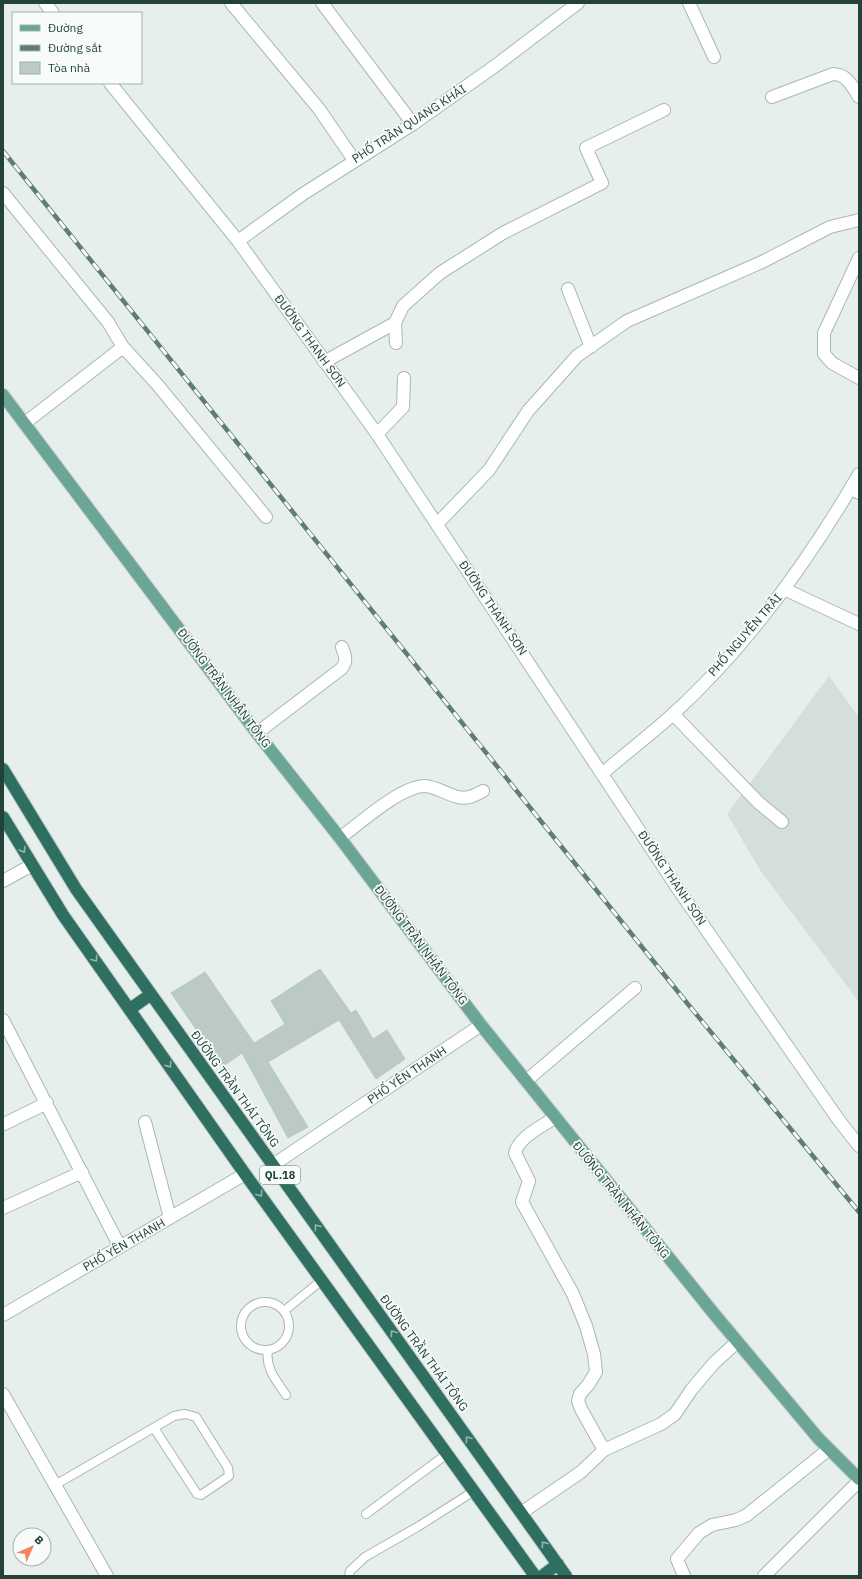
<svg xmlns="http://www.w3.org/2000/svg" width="862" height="1579" font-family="'IBM Plex Sans',sans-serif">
	<rect width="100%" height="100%" fill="#e6efeb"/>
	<!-- built -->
	<path fill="#d4dfda" d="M829 676 859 717V1002L760 870 727 814Z"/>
	<!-- building -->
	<path fill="#bbcac4" stroke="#b8c9c2" d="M320 969 351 1013 356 1010 373 1039 387 1030 405 1059 376 1079 339 1020 268 1062 308 1127 288 1138 242 1053 222 1067 171 993 205 972 254 1043 285 1024 271 1001Z"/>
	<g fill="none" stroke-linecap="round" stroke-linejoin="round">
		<defs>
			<path id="lane" d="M241 1326a24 24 0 1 1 48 0a24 24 0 1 1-48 0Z
				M284 1311 322 1280
				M268 1350C265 1368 276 1380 286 1395
				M55 1485 174 1416 185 1414 196 1417 228 1468 229 1476 201 1495 197 1494 154 1428
				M366 1514 447 1454
				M349 1576 350 1571 365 1557 419 1526 474 1491"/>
			<path id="street" d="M231 3 319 109 354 160
				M322 3 413 124
				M689 3 714 57
				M772 97 833 74C847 74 852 86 859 97
				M3 193 108 322 123 347 25 423
				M859 258 824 333V354L832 363 859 378
				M568 289 591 347
				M396 343 395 323 403 306 440 273 503 233 602 183 586 148 664 110
				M123 347 156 383 266 517
				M324 362 395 323
				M377 434 403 407 404 378
				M851 489 859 493
				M437 524 489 470 528 411 577 356 627 321 762 262 830 227 859 220
				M784 589 859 624
				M673 714 759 803 782 822
				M257 733 341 669C348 661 345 656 342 647
				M340 838C360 823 401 786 425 786 440 787 455 801 469 797 474 796 479 793 483 791
				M3 881 32 865
				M3 1020 120 1247
				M526 1081 635 988
				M554 1118C541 1127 519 1137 515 1153L529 1181 522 1202 573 1294 586 1326 594 1354 596 1372 588 1385 580 1394 578 1401 581 1409 604 1450
				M145 1122 170 1218
				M4 1124 47 1103
				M273 1165 481 1025
				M3 1208 82 1172
				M3 1315 245 1174
				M3 1394 107 1576
				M521 1513 581 1472 604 1450 661 1424 675 1414 692 1389 714 1363 737 1342
				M684 1576 677 1559 699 1533 712 1525 736 1520 747 1515 829 1449
				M764 1576 859 1481"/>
			<path id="secondary" d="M45 3 53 13
				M110 83 238 241 377 434 678 889 838 1119 859 1146
				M238 241 303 194 413 124 495 66 578 3
				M603 773C626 753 650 735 672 715 746 648 809 560 859 474"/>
			<path id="primary" d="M3 395 257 733 340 838 481 1025 715 1315 818 1438 859 1479"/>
			<path id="highway" d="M3 769 76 889 566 1576
				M3 817 63 915 245 1174 535 1576
				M130 1009 150 995
				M542 1576 558 1564"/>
		</defs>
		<!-- lane casing -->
		<use href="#lane" stroke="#a8b8b2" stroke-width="10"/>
		<!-- street casing -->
		<use href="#street" stroke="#a8b8b2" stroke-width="14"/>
		<!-- secondary casing -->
		<use href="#secondary" stroke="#a4bbb3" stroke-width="14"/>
		<!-- primary casing -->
		<use href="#primary" stroke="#c2cac8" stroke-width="14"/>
		<!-- highway casing -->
		<use href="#highway" stroke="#c2cac8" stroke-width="14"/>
		<!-- lane -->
		<use href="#lane" stroke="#fff" stroke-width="8"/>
		<!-- street -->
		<use href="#street" stroke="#fff" stroke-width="12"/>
		<!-- secondary -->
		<use href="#secondary" stroke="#fff" stroke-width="12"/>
		<!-- primary -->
		<use href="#primary" stroke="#6aa596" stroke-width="12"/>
		<!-- highway -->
		<use href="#highway" stroke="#2f6f62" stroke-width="12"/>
		<defs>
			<path id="rail" d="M3 151 687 1003 859 1212"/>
		</defs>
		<!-- rail casing -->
		<use href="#rail" stroke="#5f7d75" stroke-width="4.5"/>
		<!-- rail -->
		<use href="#rail" stroke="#f7fbf9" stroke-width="3" stroke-dasharray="9" stroke-linecap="butt"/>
	</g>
	<!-- one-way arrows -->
	<defs><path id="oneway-chevron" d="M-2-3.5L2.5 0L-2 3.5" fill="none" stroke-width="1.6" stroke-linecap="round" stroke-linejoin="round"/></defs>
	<g stroke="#93b5ae">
		<use href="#oneway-chevron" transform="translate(23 850) rotate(59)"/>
		<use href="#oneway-chevron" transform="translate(95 959) rotate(54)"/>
		<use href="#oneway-chevron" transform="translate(169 1065) rotate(55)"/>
		<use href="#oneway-chevron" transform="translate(260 1194) rotate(54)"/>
		<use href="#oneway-chevron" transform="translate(317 1227) rotate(-126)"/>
		<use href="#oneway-chevron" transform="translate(393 1333) rotate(-126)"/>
		<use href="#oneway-chevron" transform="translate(468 1439) rotate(-126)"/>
		<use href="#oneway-chevron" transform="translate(544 1544) rotate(-126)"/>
	</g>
	<g text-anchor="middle" stroke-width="3.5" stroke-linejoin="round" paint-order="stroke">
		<!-- shield labels -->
		<rect fill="#f7fbf9" stroke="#637a73" stroke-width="1" x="260" y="1166" width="40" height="18" rx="3"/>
		<g font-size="11" font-weight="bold" fill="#24423a">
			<text x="280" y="1179">QL.18</text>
		</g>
		<!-- street labels -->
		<g font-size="12" fill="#24423a" stroke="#f7fbf9">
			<text transform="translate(409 124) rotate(-33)" y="4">PHỐ TRẦN QUANG KHẢI</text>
			<text transform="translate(310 341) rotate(54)" y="4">ĐƯỜNG THANH SƠN</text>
			<text transform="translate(493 608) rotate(56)" y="4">ĐƯỜNG THANH SƠN</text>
			<text transform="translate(745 635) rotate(-49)" y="4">PHỐ NGUYỄN TRÃI</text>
			<text transform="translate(224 688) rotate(53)" y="4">ĐƯỜNG TRẦN NHÂN TÔNG</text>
			<text transform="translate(672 878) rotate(56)" y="4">ĐƯỜNG THANH SƠN</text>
			<text transform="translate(421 945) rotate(53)" y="4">ĐƯỜNG TRẦN NHÂN TÔNG</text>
			<text transform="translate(407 1075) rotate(-34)" y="4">PHỐ YÊN THANH</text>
			<text transform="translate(235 1089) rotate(54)" y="4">ĐƯỜNG TRẦN THÁI TÔNG</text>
			<text transform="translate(621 1200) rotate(51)" y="4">ĐƯỜNG TRẦN NHÂN TÔNG</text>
			<text transform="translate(124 1245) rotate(-30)" y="4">PHỐ YÊN THANH</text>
			<text transform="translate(424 1353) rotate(54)" y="4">ĐƯỜNG TRẦN THÁI TÔNG</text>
		</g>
	</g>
	<!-- border -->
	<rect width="862" height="1579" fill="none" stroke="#24423a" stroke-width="8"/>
	<!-- legend -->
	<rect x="12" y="12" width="130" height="72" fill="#f7fbf9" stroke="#a3b1ad"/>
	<rect x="20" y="25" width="20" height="6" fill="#6aa596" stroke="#a3b1ad"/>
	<text x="48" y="32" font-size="12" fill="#24423a">Đường</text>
	<rect x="20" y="45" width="20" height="6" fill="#5f7d75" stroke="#a3b1ad"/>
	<text x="48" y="52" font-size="12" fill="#24423a">Đường sắt</text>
	<rect x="20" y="62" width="20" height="12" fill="#bbcac4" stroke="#a3b1ad"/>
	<text x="48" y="72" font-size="12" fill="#24423a">Tòa nhà</text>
	<!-- north arrow -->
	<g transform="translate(32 1547) rotate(45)"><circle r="19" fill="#f7fbf9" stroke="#a3b1ad"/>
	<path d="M0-3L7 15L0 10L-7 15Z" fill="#f4845f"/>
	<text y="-6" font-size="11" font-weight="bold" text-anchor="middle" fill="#24423a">B</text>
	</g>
</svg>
